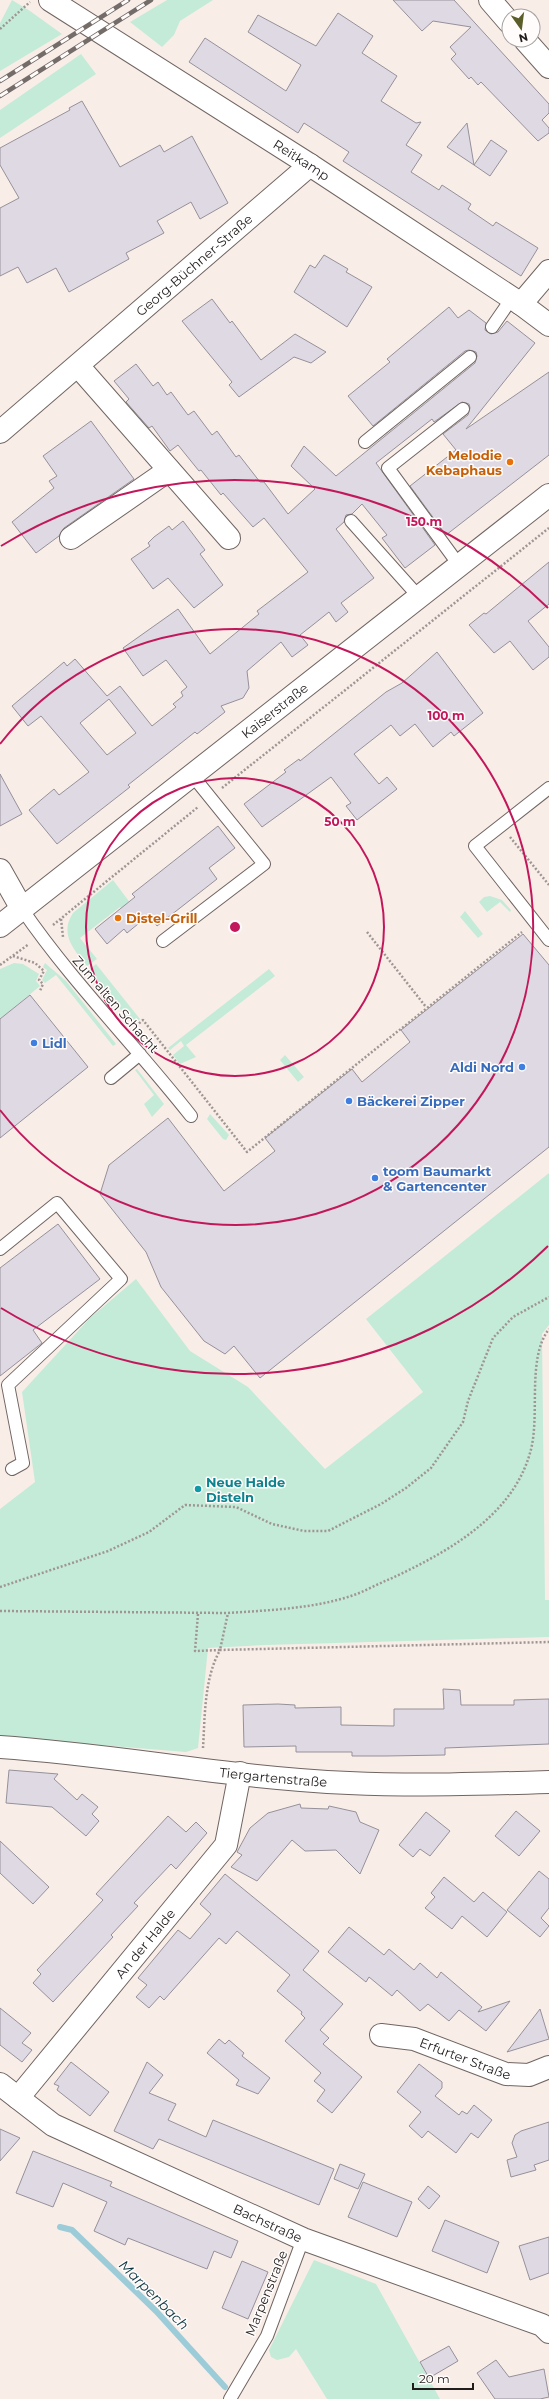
<svg xmlns="http://www.w3.org/2000/svg" width="549" height="2399" font-family="Montserrat,sans-serif">
	<rect width="100%" height="100%" fill="#f9ede8"/>
	<!-- green -->
	<path fill="#c4ebd8" d="M12 0 30 11 62 34 0 71V23Z
		M167 0H213L180 21 174 35 162 47 130 22Z
		M81 54 96 74 0 138V110Z
		M113 880 143 920 135 926 120 907 80 938 97 959 87 966C74 950 59 934 73 913Z
		M490 896 502 900 511 910 510 912 500 902 487 912 479 902 484 897Z
		M465 911 483 934 478 938 460 917Z
		M14 963 23 964 39 974 36 981 40 986 0 1019V969Z
		M45 963 66 981 116 1044 113 1046 56 975 45 983 42 980 47 970 43 967Z
		M96 964 140 1019 133 1025 89 970Z
		M269 969 275 976 186 1045 196 1057 180 1064 173 1055 184 1046 181 1041 170 1050 168 1048Z
		M285 1055 304 1077 298 1082 280 1060Z
		M137 1069 164 1104 152 1117 144 1104 154 1095 135 1070Z
		M210 1114 229 1135 226 1140 223 1139 207 1119Z
		M549 1173V1325L542 1334 545 1600H549V1637L266 1645 208 1648 198 1748 186 1752 0 1737V1509L35 1482 22 1392 90 1318 136 1279 190 1351 248 1387 325 1469 423 1392 366 1319Z
		M314 2260 376 2284 440 2399H327L296 2349 289 2357 277 2360 271 2357 269 2350Z"/>
	<g fill="none" stroke-linecap="round" stroke-linejoin="round">
		<!-- stream -->
		<path stroke="#9dccd9" stroke-width="6" d="M60 2227 72 2230 156 2311 225 2387"/>
	</g>
	<!-- building -->
	<path fill="#ded9e3" stroke="#95919a" fill-rule="evenodd" d="M393 0H454L549 104V113L542 120 549 128V133L538 141 481 82 478 85 471 77 469 79 451 59 456 54 450 47 471 27 433 21 422 31Z
		M338 13 373 36 362 53 397 76 381 101 416 123 421 122 406 145 422 155 411 172 439 190 442 185 471 204 468 209 493 226 496 222 538 248 521 276 343 161 349 152 304 123 298 133 189 62 205 38 286 91 301 65 248 32 258 15 316 46Z
		M82 101 120 167 160 145 164 152 192 136 228 203 200 219 191 202 157 221 164 233 126 253 129 259 69 292 56 268 27 283 18 267 0 276V208L19 198 0 165V148L70 110 69 108Z
		M467 123 474 165 447 147Z
		M491 140 507 151 490 176 474 165Z
		M324 255 348 269 346 272 372 287 347 327 294 292 310 265 315 268Z
		M212 299 230 323 232 321 261 360 295 334 326 352 311 363 294 357 239 397 229 385 232 382 182 321Z
		M449 307 458 318 469 310 486 323 485 330 491 334 498 332 507 321 535 343 466 429 549 372V455L446 535 410 486 456 450 443 434 468 415 470 408 469 404 462 402 434 422 432 419 376 463 435 545 405 568 382 538 387 535 362 504 352 514 346 515 344 522 336 529 374 578 341 603 348 612 336 622 329 612 314 624 300 635 308 645 292 657 281 642 247 671 249 688 243 698 221 706 225 712 197 734 195 732 128 785 130 787 57 844 29 810 54 789 59 795 89 772 41 716 28 726 12 706 64 662 67 666 75 659 107 696 120 686 152 726 176 707 173 704 183 696 181 692 187 687 166 660 143 676 123 648 178 609 210 654 259 614 257 611 308 572 264 518 253 527 223 493 221 495 201 470 199 471 178 445 170 451 152 426 149 428 126 402 129 399 114 381 136 364 153 386 158 382 167 395 171 392 188 415 194 411 212 435 217 431 236 457 239 455 260 482H264L288 514 315 489 291 466 304 446 336 476 475 363 477 356 476 352 469 350 465 351 373 426 348 396 390 362 387 359ZM109 699 136 733 107 755 80 723Z
		M91 421 134 479 64 528 59 536 36 553 12 522 54 488 49 481 57 476 43 456Z
		M183 521 205 550 200 554 223 585 194 608 168 578 153 589 131 559 150 546 148 543 154 537 169 526 172 530Z
		M549 562V604L528 621 549 647V657L533 670 510 641 494 653 469 625 484 613 486 614Z
		M437 652 483 713 454 736 451 732 433 747 415 724 400 736 391 725 354 754 379 784 387 777 397 789 357 820 346 806 351 803 331 777 262 827 244 804 286 772 284 770 299 759 300 761 386 692 402 683Z
		M0 774 22 814 0 826Z
		M218 826 235 848 209 868 217 879 157 926 149 915 127 933 124 929 107 944 95 929 135 897 132 894Z
		M523 934 549 965V1147L260 1378 234 1346 225 1354 204 1341 161 1287 146 1252 100 1194 109 1165 168 1118 224 1191 275 1151 265 1138 352 1069 362 1082 410 1042 401 1030Z
		M30 995 88 1067 0 1138V1019Z
		M58 1224 100 1279 33 1330 42 1343 0 1376V1268Z
		M443 1689 460 1690 461 1705H514V1700L549 1699V1744L445 1748V1755L386 1756H352V1752H296V1746L244 1747 243 1705 278 1704 295 1705V1708L341 1707V1725L394 1726V1709H444Z
		M9 1770 58 1774 54 1779 77 1800 82 1794 98 1807 92 1814 99 1821 86 1836 52 1807 6 1803Z
		M300 1804 301 1808 328 1809 329 1806 356 1812 360 1822 379 1830 360 1874 336 1850 305 1851 292 1840 257 1881 231 1867 242 1855 237 1852 250 1828 268 1813Z
		M516 1811 540 1831 519 1856 495 1836Z
		M426 1812 450 1831 430 1856 420 1849 413 1857 399 1845Z
		M168 1816 186 1832 196 1822 207 1833 176 1869 171 1864 134 1903 138 1906 111 1935 113 1937 53 2002 33 1983 41 1974 37 1970 103 1900 96 1894Z
		M0 1841 49 1887 33 1904 0 1873Z
		M539 1871 549 1879V1908L541 1918 549 1926 540 1937 507 1910Z
		M225 1874 319 1951 303 1970 343 2004 320 2030 329 2038 323 2044 362 2077 332 2113 317 2101 325 2090 314 2081 321 2073 285 2041 305 2018 301 2014 302 2012 277 1991 290 1975 237 1931 226 1944 219 1938 164 2000 160 1996 149 2008 136 1997 147 1985 138 1978 178 1930 190 1939 211 1914 200 1904Z
		M444 1877 474 1902 483 1892 507 1912 487 1937 462 1916 452 1929 425 1908 435 1897 431 1893Z
		M349 1927 384 1955 389 1949 414 1970 420 1963 437 1978 441 1972 482 2007 478 2012 510 2001 486 2031 459 2010 449 2021 428 2004 420 2011 397 1990 392 1996 369 1977 366 1982 328 1952Z
		M0 2008 31 2033 22 2043 32 2050 22 2062 0 2045Z
		M540 2009 549 2039 507 2052Z
		M219 2039 225 2044 229 2040 244 2053 242 2056 270 2078 258 2094 236 2085 239 2080 207 2053Z
		M71 2062 109 2092 90 2116 57 2090 59 2086 54 2084Z
		M147 2062 163 2075 149 2093 176 2104 168 2120 206 2137 213 2120 334 2169 319 2205 159 2139 153 2149 114 2131Z
		M419 2064 442 2082V2088L435 2096 459 2115 462 2111 467 2114 474 2105 492 2120 478 2138 471 2133 456 2153 428 2131 422 2138 409 2126 421 2112 397 2092Z
		M549 2122V2160L534 2165 536 2170 511 2177 507 2160 517 2157 512 2143 515 2135 521 2131Z
		M0 2129 20 2138 0 2161Z
		M33 2151 112 2182 110 2186 238 2241 231 2258 214 2251 207 2269 128 2238 125 2245 94 2231 107 2202 63 2183 53 2207 16 2193Z
		M340 2164 365 2174 358 2189 334 2179Z
		M363 2182 412 2202 397 2237 348 2217Z
		M428 2186 440 2196 429 2209 418 2199Z
		M445 2220 499 2242 487 2273 432 2251Z
		M549 2237V2273L530 2280 519 2246Z
		M242 2261 268 2272 248 2319 222 2308Z
		M449 2346 458 2361 429 2378 420 2362Z
		M496 2360 509 2377 544 2369 549 2397 540 2399H495L477 2373Z"/>
	<g fill="none" stroke-linecap="round" stroke-linejoin="round">
		<defs>
			<path id="service" d="M492 327 512 298
				M365 442 470 357
				M351 521 419 597
				M459 565 388 468 463 409
				M549 788 475 846 549 940
				M22 909C72 982 136 1046 191 1116
				M163 941 264 864 192 775
				M111 1078 140 1054
				M0 1249 57 1203 121 1279 8 1385 23 1463 12 1469
				M230 2399 267 2336 303 2239"/>
			<g id="minor">
				<path id="s1" d="M50 0 310 165 521 304 549 325"/>
				<path d="M490 0 509 22"/>
				<path d="M525 40 549 67"/>
				<path d="M521 304 549 271"/>
				<path d="M79 367 229 538"/>
				<path id="s2" d="M0 432 310 165"/>
				<path d="M71 538 169 470"/>
				<path d="M0 870 22 909"/>
				<path id="s3" d="M0 1747C117 1755 232 1778 349 1783 416 1786 483 1784 549 1782"/>
				<path id="s4" d="M381 2035 414 2039 506 2074 529 2075 549 2067"/>
				<path id="s5" d="M0 2084 53 2125 303 2239 542 2325 549 2332"/>
				<path id="s6" d="M18 2098 226 1845 240 1773"/>
			</g>
			<g id="secondary">
				<path id="s7" d="M0 926 549 495"/>
			</g>
		</defs>
		<!-- service casing -->
		<use href="#service" stroke="#706561" stroke-width="14"/>
		<!-- minor casing -->
		<use href="#minor" stroke="#706561" stroke-width="24"/>
		<!-- secondary casing -->
		<use href="#secondary" stroke="#706561" stroke-width="24"/>
		<!-- path -->
		<path stroke="#9f9693" stroke-width="2.5" stroke-dasharray="2 2" stroke-linecap="butt" d="M0 29 30 2
			M222 788 549 528
			M510 837 549 885
			M61 919 63 937
			M53 925 198 807
			M367 932 426 1007
			M13 956 35 963 44 971 39 980 43 984 40 991
			M0 965 29 944
			M136 1026 143 1020 247 1152 522 932
			M0 1587 108 1551 149 1532 185 1505 236 1507 272 1524 304 1531H328L381 1504 406 1488 431 1468 463 1422 468 1401 493 1338 513 1317 549 1297
			M0 1611 228 1613
			M198 1614 195 1651 220 1650 228 1613C270 1610 311 1609 351 1596 364 1592 377 1584 390 1579 446 1553 512 1517 530 1453 541 1417 526 1359 549 1329
			M203 1748C205 1716 204 1679 220 1650L549 1642"/>
		<!-- service -->
		<use href="#service" stroke="#fff" stroke-width="12"/>
		<!-- minor -->
		<use href="#minor" stroke="#fff" stroke-width="22"/>
		<!-- secondary -->
		<use href="#secondary" stroke="#fff" stroke-width="22"/>
		<defs>
			<path id="rail" d="M0 81 128 0
				M0 96 151 0"/>
		</defs>
		<!-- rail casing -->
		<use href="#rail" stroke="#736c69" stroke-width="4.5"/>
		<!-- rail -->
		<use href="#rail" stroke="#fffcfb" stroke-width="3" stroke-dasharray="9" stroke-linecap="butt"/>
	</g>
	<!-- distance rings -->
	<g fill="none" stroke="#c2185b" stroke-width="2">
		<circle cx="235" cy="927" r="149"/>
		<path d="M0 744A298 298 0 1 1 0 1110"/>
		<path d="M548 1246A447 447 0 0 1 1 1308M1 546A447 447 0 0 1 548 608"/>
	</g>
	<!-- markers -->
	<g fill="#e8710a" stroke="#fffcfb" stroke-width="1.5">
		<circle cx="510" cy="462" r="4"/>
		<circle cx="118" cy="918" r="4"/>
	</g>
	<g fill="#3f7fe0" stroke="#fffcfb" stroke-width="1.5">
		<circle cx="34" cy="1043" r="4"/>
		<circle cx="522" cy="1067" r="4"/>
		<circle cx="349" cy="1101" r="4"/>
		<circle cx="375" cy="1178" r="4"/>
	</g>
	<circle fill="#0f9aa8" stroke="#fffcfb" stroke-width="1.5" cx="198" cy="1489" r="4"/>
	<g text-anchor="middle" stroke-width="3" stroke-linejoin="round" paint-order="stroke">
		<!-- street labels -->
		<g font-size="13" fill="#211d1c" stroke="#fffcfb">
			<text dy="5" stroke="none"><textPath href="#s1" startOffset="298">Reitkamp</textPath></text>
			<text dy="5" stroke="none"><textPath href="#s2" startOffset="256">Georg-Büchner-Straße</textPath></text>
			<text dy="5" stroke="none"><textPath href="#s7" startOffset="349">Kaiserstraße</textPath></text>
			<text transform="translate(116 1004) rotate(49)" y="5">Zum alten Schacht</text>
			<text dy="5" stroke="none"><textPath href="#s3" startOffset="275">Tiergartenstraße</textPath></text>
			<text dy="5" stroke="none"><textPath href="#s6" startOffset="200">An der Halde</textPath></text>
			<text dy="5" stroke="none"><textPath href="#s4" startOffset="88">Erfurter Straße</textPath></text>
			<text dy="5" stroke="none"><textPath href="#s5" startOffset="303">Bachstraße</textPath></text>
			<text transform="translate(266 2293) rotate(-68)" y="5">Marpenstraße</text>
		</g>
		<!-- food labels -->
		<g font-size="13" font-weight="bold" fill="#c56008" stroke="#fffcfb" text-anchor="end">
			<text x="502" y="460">Melodie<tspan x="502" dy="15">Kebaphaus</tspan></text>
			<text x="126" y="923" text-anchor="start">Distel-Grill</text>
		</g>
		<!-- shop labels -->
		<g font-size="13" font-weight="bold" fill="#366cbe" stroke="#fffcfb" text-anchor="start">
			<text x="42" y="1048">Lidl</text>
			<text x="514" y="1072" text-anchor="end">Aldi Nord</text>
			<text x="357" y="1106">Bäckerei Zipper</text>
			<text x="383" y="1176">toom Baumarkt<tspan x="383" dy="15">&amp; Gartencenter</tspan></text>
		</g>
		<!-- culture labels -->
		<g font-size="13" font-weight="bold" fill="#0d838f" stroke="#fffcfb" text-anchor="start">
			<text x="206" y="1487">Neue Halde<tspan x="206" dy="15">Disteln</tspan></text>
		</g>
		<!-- water labels -->
		<g font-size="14" font-style="italic" fill="#0a3640" stroke="#fffcfb">
			<text transform="translate(154 2295) rotate(45)" y="5">Marpenbach</text>
		</g>
	</g>
	<circle cx="235" cy="927" r="6" fill="#c2185b" stroke="#fffcfb" stroke-width="2"/>
	<g font-size="12" text-anchor="middle" font-weight="bold" fill="#c2185b" stroke="#fffcfb" stroke-width="3" stroke-linejoin="round" paint-order="stroke">
		<text x="424" y="526">150 m</text>
		<text x="446" y="720">100 m</text>
		<text x="340" y="826">50 m</text>
	</g>
	<!-- north arrow -->
	<g transform="translate(521 28) rotate(166)"><circle r="19" fill="#fffcfb" stroke="#a6a3a2"/>
	<path d="M0-3L7 15L0 10L-7 15Z" fill="#5b5e2b"/>
	<text y="-6" font-size="11" font-weight="bold" text-anchor="middle" fill="#211d1c">N</text>
	</g>
	<!-- scale -->
	<path d="M413 2383v6h60v-6" fill="none" stroke="#211d1c" stroke-width="2"/>
	<text x="419" y="2383" font-size="12" fill="#211d1c" stroke="#fffcfb" stroke-width="3" paint-order="stroke">20 m</text>
</svg>
